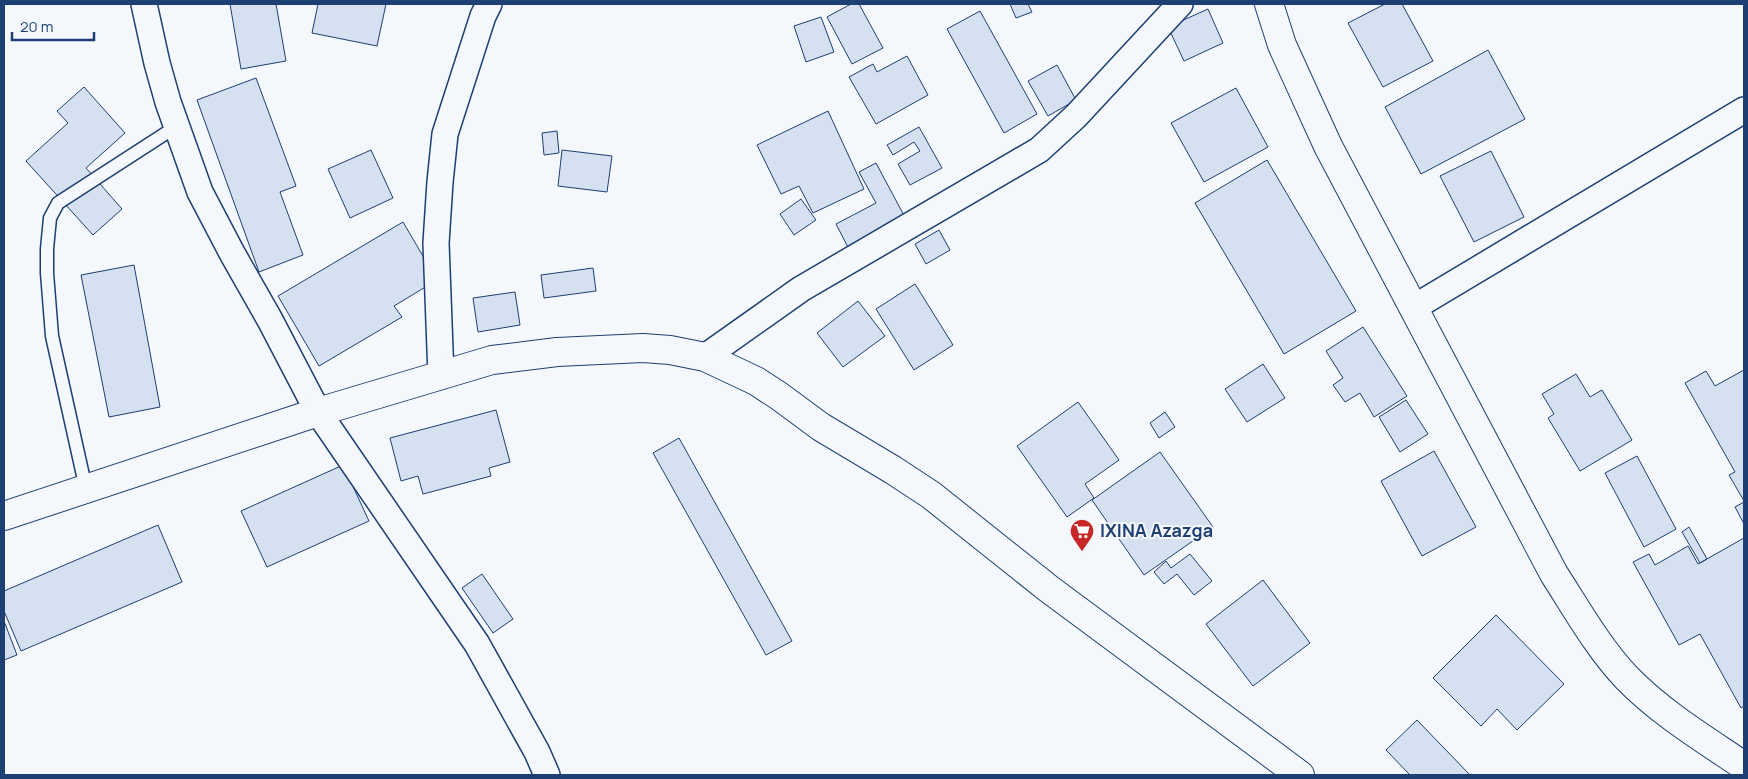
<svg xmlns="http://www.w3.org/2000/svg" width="1748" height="779" font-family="Manrope,sans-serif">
	<rect width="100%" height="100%" fill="#f4f7fb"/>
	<!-- building -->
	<path fill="#d5e0f0" stroke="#1d3f73" d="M230 4H276L286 61 241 69Z
		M318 4H386L377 46 312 33Z
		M851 4H859L883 48 852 64 827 17Z
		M1010 4H1028L1032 12 1016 18Z
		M1385 4H1402L1433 61 1383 87 1348 23Z
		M1208 9 1223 43 1184 61 1168 27Z
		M980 11 1037 114 1004 133 947 29Z
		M821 17 834 52 806 62 794 26Z
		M1488 50 1525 119 1421 174 1385 107Z
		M907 56 928 95 876 124 849 77 873 64 877 72Z
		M1057 65 1076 100 1048 116 1028 81Z
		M256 78 296 186 280 192 303 255 259 272 197 100Z
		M84 87 125 133 86 168 122 209 93 235 26 161 68 123 57 111Z
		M1236 88 1268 147 1204 182 1171 123Z
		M828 111 864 189 813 213 799 186 781 194 757 145Z
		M919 127 942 168 910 185 898 164 920 151 914 142 893 155 887 145Z
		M557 131 559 153 544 155 542 133Z
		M371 150 393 198 350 218 328 169Z
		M562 150 612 156 607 192 558 186Z
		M1491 151 1524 217 1474 242 1440 176Z
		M1267 160 1356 311 1284 354 1195 203Z
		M876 163 908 223 851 253 836 224 876 203 859 172Z
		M801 199 816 220 794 235 780 214Z
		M403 222 437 280 394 306 402 317 319 366 278 296Z
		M939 230 950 250 926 264 915 244Z
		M134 265 160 407 109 417 81 275Z
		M593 268 596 291 544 298 541 275Z
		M915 284 953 345 914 370 876 309Z
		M515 292 520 325 478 332 473 298Z
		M858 301 885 336 843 367 817 333Z
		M1363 327 1407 396 1374 417 1360 393 1345 402 1333 385 1343 378 1326 351Z
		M1263 364 1285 398 1247 422 1225 389Z
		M1744 370V501L1729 475 1735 472 1685 383 1706 371 1715 386Z
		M1576 374 1590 397 1602 390 1632 440 1580 471 1548 418 1554 414 1542 394Z
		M1406 400 1428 434 1400 452 1379 417Z
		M1078 402 1119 460 1085 484 1094 498 1067 517 1017 446Z
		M496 410 510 462 489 468 491 476 423 494 418 476 401 481 390 438Z
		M1165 412 1175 427 1159 438 1150 423Z
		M679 438 792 641 766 655 653 453Z
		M1434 451 1476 527 1422 556 1381 481Z
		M1160 452 1213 527 1144 575 1092 500Z
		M1637 456 1676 529 1644 547 1605 473Z
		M343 465 369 521 267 567 241 511Z
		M1744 502V524L1735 507Z
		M158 525 182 582 21 651 4 611V591Z
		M1689 527 1707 559 1700 563 1682 532Z
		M1744 538V706L1741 708 1700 634 1679 645 1633 562 1649 554 1655 565 1688 546 1698 564Z
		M1190 554 1212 581 1194 595 1177 574 1164 584 1154 572 1166 561 1171 568Z
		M482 574 513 619 493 633 462 588Z
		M1263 580 1310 643 1253 686 1206 624Z
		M1496 615 1564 684 1517 730 1497 709 1481 726 1433 678Z
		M4 621 17 655 4 660Z
		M1417 720 1470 775H1410L1386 750Z"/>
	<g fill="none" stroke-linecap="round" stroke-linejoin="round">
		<defs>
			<path id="lane" d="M86 489 52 336 47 273V249L50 218 58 203 177 126"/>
			<path id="street" d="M144 4 157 63 168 102 200 192 232 253 270 320 318 412 477 644 537 752 547 775
				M1413 308 1744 110
				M705 357 801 289 1039 150 1076 116 1180 4
				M441 376 436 243 440 182 445 134 483 16 489 4"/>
			<path id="primary" d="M1269 4 1282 45 1328 146 1554 574C1576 608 1599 649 1627 678 1661 713 1704 739 1744 766
				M4 516 318 412 492 360 557 352 643 348 670 350 705 357 756 381 779 396 821 427 893 470 931 495 1049 589 1300 775"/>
		</defs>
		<!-- lane casing -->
		<use href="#lane" stroke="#1d3f73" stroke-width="15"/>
		<!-- street casing -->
		<use href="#street" stroke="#1d3f73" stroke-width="28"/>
		<!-- primary casing -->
		<use href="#primary" stroke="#1d3f73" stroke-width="30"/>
		<!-- lane -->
		<use href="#lane" stroke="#f4f7fb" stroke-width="12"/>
		<!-- street -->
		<use href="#street" stroke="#f4f7fb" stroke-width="25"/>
		<!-- primary -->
		<use href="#primary" stroke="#f4f7fb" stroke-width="28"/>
	</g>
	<!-- icons -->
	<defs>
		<symbol id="supermarket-pin" viewBox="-11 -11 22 30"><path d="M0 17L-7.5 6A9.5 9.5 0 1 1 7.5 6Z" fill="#c62828" stroke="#f4f7fb"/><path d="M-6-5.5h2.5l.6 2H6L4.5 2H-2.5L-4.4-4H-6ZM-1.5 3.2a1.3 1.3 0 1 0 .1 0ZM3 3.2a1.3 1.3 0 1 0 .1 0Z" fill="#fff"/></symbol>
	</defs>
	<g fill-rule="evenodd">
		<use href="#supermarket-pin" x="1068" y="517" width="28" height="38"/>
	</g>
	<g text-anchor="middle" stroke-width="4" stroke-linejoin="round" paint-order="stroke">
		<!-- poi labels -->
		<g font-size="18" font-weight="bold" fill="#1d3f73" stroke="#f4f7fb" text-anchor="start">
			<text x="1100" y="537">IXINA Azazga</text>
		</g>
	</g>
	<!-- border -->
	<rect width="1748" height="779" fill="none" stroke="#1d3f73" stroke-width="10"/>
	<!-- scale -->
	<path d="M12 32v8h82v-8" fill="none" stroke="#1d3f73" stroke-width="2.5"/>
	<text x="20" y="32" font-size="15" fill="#1d3f73" stroke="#f4f7fb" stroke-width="4" paint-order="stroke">20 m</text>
</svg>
